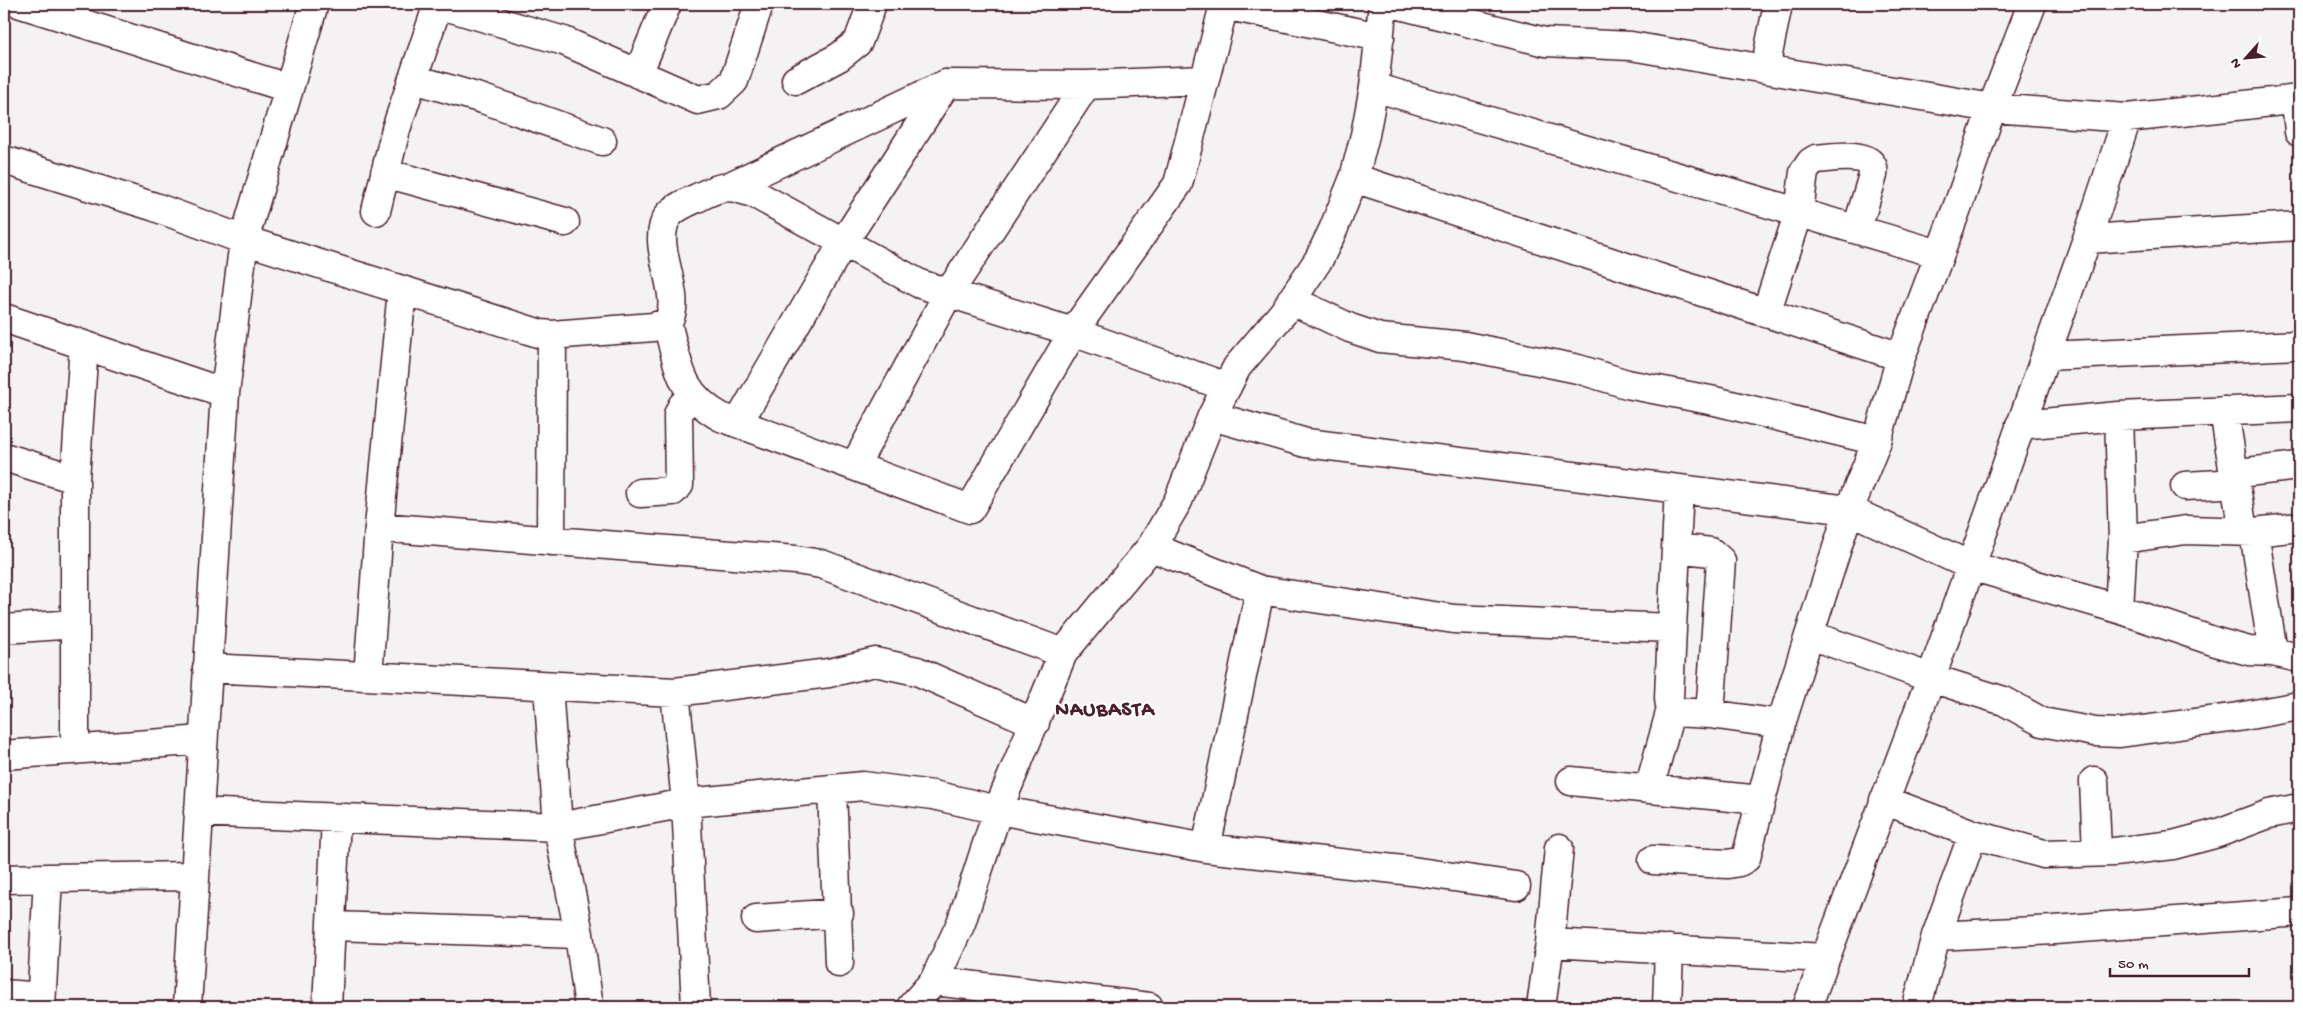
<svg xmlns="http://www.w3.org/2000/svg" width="2303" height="1011" font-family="'Gochi Hand',sans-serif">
	<rect width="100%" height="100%" fill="#f4f2f2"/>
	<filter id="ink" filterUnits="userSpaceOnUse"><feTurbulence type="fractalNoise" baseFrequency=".02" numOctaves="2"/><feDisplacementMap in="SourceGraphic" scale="10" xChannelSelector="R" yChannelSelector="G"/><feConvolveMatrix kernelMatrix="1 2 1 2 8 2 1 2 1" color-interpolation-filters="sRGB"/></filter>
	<g filter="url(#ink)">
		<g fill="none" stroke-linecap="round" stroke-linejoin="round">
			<defs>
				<path id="minor" d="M21 4 288 88
					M438 4 564 41 698 100 719 95 734 81 759 4
					M1396 4 1545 42 1631 46 1992 108 2127 118 2299 99
					M1224 5 1380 37
					M1765 69 1778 4
					M638 74 667 4
					M414 79 483 99 602 141
					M796 80 839 57 858 42 872 4
					M1374 87 1939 254
					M2296 99 2299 132
					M4 160 155 207 244 240 541 334 552 335 653 327 667 323C686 295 648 246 668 216 675 207 688 202 697 198 722 185 729 184 755 194L920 284 1073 332 1227 387
					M385 173 565 222
					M1354 178 1901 357
					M730 186 946 84 1086 85 1204 80
					M376 211 396 129 438 4
					M2087 239 2299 226
					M1291 300 1350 328 1380 338 1465 346 1578 369 1627 384 1715 401 1877 441
					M1766 313 1799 212 1804 172 1811 162 1816 159C1832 158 1878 149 1873 175L1857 229
					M4 318 225 393
					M667 323C679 366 679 394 721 417L970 509 1073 332 1178 184 1224 5 1220 4
					M2045 356 2299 345
					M2224 411 2243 531
					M1212 416 1306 443 1849 510 1971 566 2119 609 2216 642 2249 651 2273 652 2254 532
					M738 423 843 243 946 84
					M2020 425 2119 416 2299 408
					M4 457 75 479
					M855 465 948 294 1086 85
					M2185 486 2221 484 2247 472 2299 466
					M640 493 673 491 679 485 678 415 682 406 692 395
					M379 527 796 560 821 564 1063 653
					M2123 539 2186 530 2254 532 2299 527
					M551 541 552 335
					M1151 547 1260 590 1454 619 1672 628 1669 698 1670 706 1674 712 1710 714 1781 724
					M1676 548 1711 552 1721 561 1710 714
					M2119 609 2123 539 2119 416
					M1672 628 1679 489
					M4 629 75 624
					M1810 635 1931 678 2004 701 2042 722 2095 732 2120 733 2238 717 2299 706
					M2273 652 2299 658
					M207 668 675 692 829 673 875 662 917 671 1035 723
					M368 676 379 527 402 290
					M548 686 558 827 579 934 589 1007
					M675 692 686 803 696 1007
					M75 750V479L84 345
					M4 755 203 740
					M1571 781 1761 800
					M2094 781 2097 852
					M1649 789 1671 709
					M832 790 839 963
					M1884 800 1973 834 2044 854 2114 852 2173 845 2218 833 2269 814 2299 808
					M198 812 558 827 686 803 863 786 933 795 998 810 1206 848 1412 871 1516 886
					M1206 848 1260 590
					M1653 860 1728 864 1739 862 1746 858 1781 724 1849 510 1877 441 1901 357 1960 200 1992 108 2032 4
					M4 879 48 878
					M756 919 839 913
					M332 926 579 934
					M1936 936 2054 930 2299 912
					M1550 943 1825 958
					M934 981 1149 1007
					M4 994 41 997
					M1918 1002 1936 936 1973 834
					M41 1007 48 878 195 876
					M187 1007 225 393 244 240 314 4
					M327 1007 336 818
					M911 1007 934 981 961 923 998 810 1063 653 1151 547 1178 501 1212 416 1237 367 1283 313 1319 259 1333 230 1354 178 1365 135 1374 87 1383 4
					M1541 1007 1550 943 1559 848
					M1667 1007 1669 949
					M1807 1007 1931 678 2087 239 2127 118"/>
			</defs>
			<!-- minor casing -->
			<use href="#minor" stroke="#4a1f2b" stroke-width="31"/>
			<!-- minor -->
			<use href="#minor" stroke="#fff" stroke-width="28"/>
		</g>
	</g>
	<g text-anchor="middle" stroke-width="4" stroke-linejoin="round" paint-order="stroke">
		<!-- district labels -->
		<g font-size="21" font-weight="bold" letter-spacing="1" fill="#4a1f2b" stroke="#fff">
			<text x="1105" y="715">NAUBASTA</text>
		</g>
	</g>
	<!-- margin -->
	<rect width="2303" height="1011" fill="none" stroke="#fff" stroke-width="20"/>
	<rect x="10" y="10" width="2283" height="991" fill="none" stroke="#4a1f2b" stroke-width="2" filter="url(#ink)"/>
	<!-- north arrow -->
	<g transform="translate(2246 58) rotate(243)" stroke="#ffffff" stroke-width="4" paint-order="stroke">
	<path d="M0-4L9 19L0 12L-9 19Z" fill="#4a1f2b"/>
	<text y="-8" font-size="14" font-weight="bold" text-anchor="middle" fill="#4a1f2b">N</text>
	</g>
	<!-- scale -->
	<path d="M2110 968v8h139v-8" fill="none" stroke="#4a1f2b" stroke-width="2.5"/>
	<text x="2118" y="968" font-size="15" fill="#4a1f2b" stroke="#ffffff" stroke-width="4" paint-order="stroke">50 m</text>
</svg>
